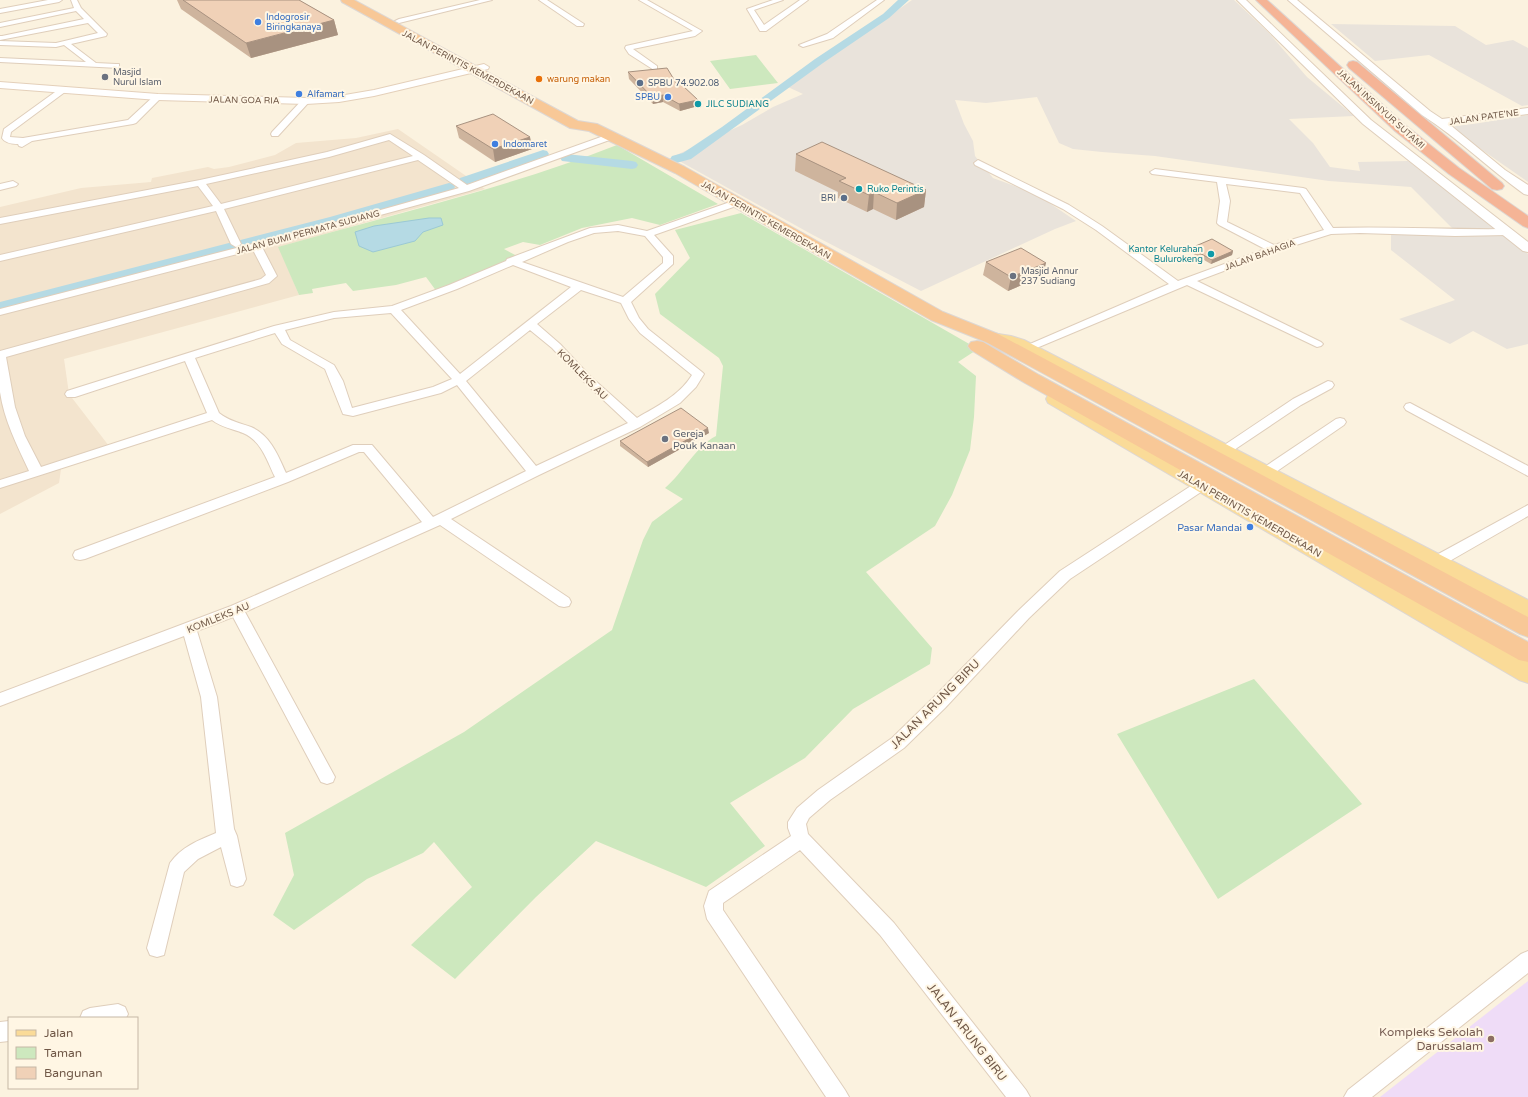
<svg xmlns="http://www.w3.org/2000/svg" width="1528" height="1097" font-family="'Varela Round',sans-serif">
	<rect width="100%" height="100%" fill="#fbf2df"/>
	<!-- residential -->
	<path fill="#f3e4ce" d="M398 129 485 189 279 247 299 295 64 359 69 394 109 446 62 462 59 483 0 514V207L81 188 151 182 152 178 208 167 214 169 229 167 275 155 296 143 356 138Z"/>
	<!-- industrial -->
	<path fill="#e9e3db" d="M912 0H1234L1269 33 1307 77 1354 116 1289 119 1313 143 1330 167 1360 171 1358 162 1408 161 1498 229 1452 228 1411 187 1329 181 1155 156 1102 152 1073 149 1059 143 1037 97 986 103 955 100 964 124 973 141 975 156 993 178 1036 194 1076 221 1055 229 921 291 813 235 672 157 742 125 773 107 803 94 788 87Z
		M1331 24 1455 26 1486 45 1513 40 1528 48V105L1522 106 1429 55 1375 61Z
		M1528 115V182L1449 127 1480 123Z
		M1391 235H1504L1528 254V344L1507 349 1473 331 1450 344 1399 319 1455 300 1391 250Z"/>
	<!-- education -->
	<path fill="#efdcf7" d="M1528 981V1097H1380Z"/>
	<!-- green -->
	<path fill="#cde8be" d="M756 55 778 83 730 89 710 61Z
		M617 145 718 204 660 225 632 218 582 228 540 245 523 242 504 249 519 257 437 292 426 277 396 285 353 291 346 283 312 289 313 293 299 295 278 247C391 215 507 188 617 145Z
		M741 213 978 349 958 362 976 376 974 417 970 450 952 495 935 526 866 572 932 648 930 664 853 709 805 758 730 803 765 846 706 887 596 841 536 897 455 979 411 945 472 887 434 842 423 853 367 879 294 930 273 915 294 875 285 833 464 732 612 630 643 540 652 522 683 499 665 488C683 473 696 446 716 436L723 366 719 358 660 314 655 294 690 258 675 230Z
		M1254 679 1362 804 1218 899 1117 734Z"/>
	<!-- water -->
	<path fill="#b5dae4" stroke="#9bc9d5" d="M429 218H441L443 225 423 232 415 241 373 252 359 246 355 232 374 226Z"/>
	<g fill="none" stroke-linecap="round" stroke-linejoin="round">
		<!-- canal -->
		<path fill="#b5dae4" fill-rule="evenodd" d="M898 0H909L889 18 823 63 691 159 676 163 672 162 670 159 672 156 683 153 722 127 815 59 883 14Z
			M543 150 547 151 549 154 547 157 468 184H460L458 181 460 178Z
			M566 154 632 161 636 162 638 165 636 168 632 169 562 161 560 158 562 155Z
			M449 183 453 184 455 187 453 190 340 223 0 310V302L330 217Z"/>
		<defs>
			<path id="minor" d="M48 0H62L59 2 0 13V9Z
				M71 0H77L81 8 107 34 106 36 71 44 96 63 116 64H119V68L0 62V58L86 62 64 45 56 47 0 45V41L56 43 98 33 88 23 0 40V36H2L84 19 76 11 0 27V23L74 8Z
				M480 0H492L399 23 395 21 399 19Z
				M539 0H547L584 24 583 26H577Z
				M639 0H647L702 31 695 36 633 49 657 66V70H654L629 54 625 48 626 46 693 31Z
				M773 0H783L754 10 764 25 800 0H808L766 31H760L747 9Z
				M877 0H884L833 38 803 47 799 45 827 34Z
				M62 87H65L69 89 11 132 10 137 23 138 128 120 155 95H158L162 97 136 123 133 124 32 141 22 147 19 146 18 144C12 144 5 143 2 138L4 129Z
				M303 99H306L310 101 278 136H272L271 134 272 132Z
				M612 133 616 136 615 138 469 191 262 247 277 276 269 283 6 357 15 407 25 436 41 467 207 413 185 361 75 397H67L65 394 67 391 274 326 334 312 392 306 449 285 506 261 507 259 590 228 618 225 647 231 733 201 736 200 741 203 739 205 654 235 673 256V264L631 302 639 318 648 329 702 372 704 374 696 387 680 403 640 427 539 475 451 519 569 598 571 602 569 606 564 607 559 606 440 525 245 612 335 777 333 782 327 784 321 782 233 617 197 631 217 697 234 829 237 836 246 879 243 885 237 887 231 885 221 847 198 859 184 872 164 955 157 957 150 955 147 948 170 863C181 847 199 840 216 833L201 697 184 636 0 706V693L231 606 422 522 364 452H359L288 482 85 559 80 560 75 559 73 555 75 551 275 477C267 461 262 441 243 433 233 429 221 427 212 420L0 488V480L29 471C17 445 4 420 0 392 0 379 0 365 0 351L261 279 266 275 253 250 0 315V309L345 220 459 188 418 160 224 209 241 244 236 247 231 244 216 211 0 261V255L213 206 198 186 0 224V218L200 180 327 152 390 134 424 155 467 185ZM389 140 413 156 221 204 206 184 329 157ZM618 231 645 236 663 257V263L623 297 522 262 568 242 594 233ZM513 265 571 287 460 374 401 310 457 289ZM581 290 621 303 629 319 640 333 692 375C679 396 657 406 637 418L590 376 560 344 537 324ZM391 313 452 379 433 387 352 408 343 381 334 365 290 340 285 330 334 318ZM530 330 552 348 582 380 628 423 536 466 466 381ZM275 333 282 344 325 369 343 414 353 416 441 393 457 385 526 471 433 517 372 445H353L286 473C278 455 270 435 251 427 240 423 229 421 219 413L195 358Z
				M978 160 1069 205 1102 226 1178 281 1265 249 1219 225 1217 223 1220 201 1217 182 1152 174 1150 172 1155 169 1303 188 1306 189 1333 228C1391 226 1450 230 1508 229L1513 232 1508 235 1455 236 1360 233 1331 234 1277 251 1197 281 1321 342 1323 344 1321 346 1317 347 1187 285 1027 352 1023 351 1021 349 1023 347 1169 284 1096 230 1063 209 975 165 974 163ZM1226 184 1300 193 1324 230 1274 245 1227 222 1230 201Z
				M13 181 18 184 16 186 0 190V184Z
				M1328 381 1332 382 1334 385 1332 388 1301 405 1228 454H1220L1218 451 1220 448 1293 399Z
				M1410 403 1528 466V476L1406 410 1404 407 1406 404Z
				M1340 418 1344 419 1346 422 1344 425 1270 476 1265 477 1260 476 1258 473 1260 470 1336 419Z
				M1202 481 1207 482 1209 485 1207 488 1070 579 1029 618 945 708 904 748 830 800 809 818 806 824 808 834 894 923 1026 1090 1030 1097H1006L880 935 800 850 723 903V910L845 1090 849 1097H826L707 919 704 906 709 891 791 836 788 828V822L797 808 818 790 892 738 933 698 1019 610 1060 571 1197 482Z
				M1528 505V516L1441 566 1436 567 1431 566 1429 562 1431 558Z
				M1528 951V973L1372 1097H1344L1348 1090 1521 954Z
				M118 1004 125 1007 128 1014 126 1018H80L83 1011 90 1008Z
				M9 1021V1041L0 1042V1022Z"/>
			<path id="tertiary" d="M1237 0H1246L1371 120 1528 242V252L1523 251 1363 124Z
				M1288 0H1297L1430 111 1442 119 1528 108V114L1449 124 1505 170 1528 185V195L1524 194C1489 169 1458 138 1422 115Z"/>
			<path id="secondary" d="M484 64 489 67 488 69 374 96 339 102 306 104 158 100 0 88V82L158 94 306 98 339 96 374 90Z"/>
			<path id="primary" d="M992 333 1011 336 1024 340 1528 600V619L1520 616 1012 348 986 342 983 338 986 334Z
				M1055 393 1062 395 1528 661V683L1519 680 1048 403 1046 399 1048 395Z"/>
			<path id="trunk" d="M341 0H354L578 121 597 124 685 167 943 312 998 334 1528 617V637L1520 634 986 342 931 320 675 173 589 131 570 128 342 2Z
				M977 341 983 342 1039 375 1528 642V662L1519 660 1025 383 971 350 968 346 971 342Z"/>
			<path id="motorway" d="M1256 0H1267L1405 125 1459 168 1528 216V228L1523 226 1449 174 1395 131Z
				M1353 61 1357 62 1502 183 1504 186 1502 189 1497 190 1492 189 1349 68 1347 65 1349 62Z"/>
		</defs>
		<!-- minor casing -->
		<use href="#minor" stroke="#dfcebb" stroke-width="2"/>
		<!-- tertiary casing -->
		<use href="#tertiary" stroke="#dfcebb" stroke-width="2"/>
		<!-- secondary casing -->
		<use href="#secondary" stroke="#e4d0ba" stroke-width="2"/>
		<!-- primary casing -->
		<use href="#primary" stroke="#ddd7d3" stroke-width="2"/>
		<!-- trunk casing -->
		<use href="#trunk" stroke="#ddd7d3" stroke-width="2"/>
		<!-- motorway casing -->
		<use href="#motorway" stroke="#ddd7d3" stroke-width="2"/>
		<!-- minor -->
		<use href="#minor" fill="#fff" fill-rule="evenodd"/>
		<!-- tertiary -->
		<use href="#tertiary" fill="#fff" fill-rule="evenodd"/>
		<!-- secondary -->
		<use href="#secondary" fill="#fff" fill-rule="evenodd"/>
		<!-- primary -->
		<use href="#primary" fill="#fadb98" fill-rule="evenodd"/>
		<!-- trunk -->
		<use href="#trunk" fill="#f8c897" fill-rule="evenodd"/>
		<!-- motorway -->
		<use href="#motorway" fill="#f5b496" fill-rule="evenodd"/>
	</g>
	<!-- wall -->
	<path fill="#ceb49d" d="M177 0H299L334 20 338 35 251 58 181 9Z
		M628 72 678 86 698 100V106L680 111 663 102 653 104 629 79Z
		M456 126 530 137 532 149 495 162 459 138Z
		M796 154 926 190 924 207 896 220 873 209 867 212 838 198V192L795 171Z
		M1191 248 1233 251 1232 255 1211 264 1190 252Z
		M986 262 1043 276 1008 291 983 275Z
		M709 433 648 467 620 446V441Z"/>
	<!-- shaded-wall -->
	<path fill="#a89280" d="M334 20 338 35 251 58 246 43Z
		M663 95V102L653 104 652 97Z
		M698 100V106L680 111 679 104Z
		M530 137 532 149 495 162 493 149Z
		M926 190 924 207 896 220 897 203Z
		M874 192 873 209 867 212 869 195Z
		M1233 251 1232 255 1211 264 1212 260Z
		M1046 263 1043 276 1008 291 1011 277Z
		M708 428 709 433 648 467 647 462Z"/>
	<!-- building -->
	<path fill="#f0d1b7" stroke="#a89280" d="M183 0H299L334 20 246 43Z
		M667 68 678 86 682 85 698 100 679 104 663 95 652 97 628 72Z
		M493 114 530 137 493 149 456 126Z
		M822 142 926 190 897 203 874 192 869 195 839 181 846 178 796 154Z
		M1212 239 1233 251 1212 260 1191 248Z
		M1021 248 1046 263 1011 277 986 262Z
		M681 408 708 428 647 462 620 441Z"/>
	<!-- markers -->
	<g fill="#3f7fe0" stroke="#fff6e4" stroke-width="1.5">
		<circle cx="258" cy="22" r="4"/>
		<circle cx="299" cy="94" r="4"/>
		<circle cx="668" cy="97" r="4"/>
		<circle cx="495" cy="144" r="4"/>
		<circle cx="1250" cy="527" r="4"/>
	</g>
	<g fill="#6b7280" stroke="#fff6e4" stroke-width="1.5">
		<circle cx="105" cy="77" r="4"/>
		<circle cx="1013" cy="276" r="4"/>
		<circle cx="665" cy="439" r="4"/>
	</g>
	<circle fill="#e8710a" stroke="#fff6e4" stroke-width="1.5" cx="539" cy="79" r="4"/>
	<g fill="#5c6f8a" stroke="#fff6e4" stroke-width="1.5">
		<circle cx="640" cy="83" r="4"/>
		<circle cx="844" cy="198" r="4"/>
	</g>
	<g fill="#0f9aa8" stroke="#fff6e4" stroke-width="1.5">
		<circle cx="698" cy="104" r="4"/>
		<circle cx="859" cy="189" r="4"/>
		<circle cx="1211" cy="254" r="4"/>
	</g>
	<circle fill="#8d6e63" stroke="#fff6e4" stroke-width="1.5" cx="1491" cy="1039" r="4"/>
	<g text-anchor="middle" stroke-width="4" stroke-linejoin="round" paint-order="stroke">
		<!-- far-shop labels -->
		<g font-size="9" fill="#366cbe" stroke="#fff6e4" text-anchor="start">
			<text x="266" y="20">Indogrosir<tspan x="266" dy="10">Biringkanaya</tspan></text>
			<text x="307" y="97">Alfamart</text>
			<text x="660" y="100" text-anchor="end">SPBU</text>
			<text x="503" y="147">Indomaret</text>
		</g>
		<!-- far-street labels -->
		<g font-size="9" fill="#715948" stroke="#fff6e4">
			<text transform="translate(468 67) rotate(28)" y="3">JALAN PERINTIS KEMERDEKAAN</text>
			<text transform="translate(244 100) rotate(1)" y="3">JALAN GOA RIA</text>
			<text transform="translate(1381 109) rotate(42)" y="3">JALAN INSINYUR SUTAMI</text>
			<text transform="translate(1484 117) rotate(-8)" y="3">JALAN PATE'NE</text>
			<text transform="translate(766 220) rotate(30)" y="3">JALAN PERINTIS KEMERDEKAAN</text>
			<text transform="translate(308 232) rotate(-15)" y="3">JALAN BUMI PERMATA SUDIANG</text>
			<text transform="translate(1260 255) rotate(-20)" y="3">JALAN BAHAGIA</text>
		</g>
		<!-- far-worship labels -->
		<g font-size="9" fill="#5b616d" stroke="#fff6e4" text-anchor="start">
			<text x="113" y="75">Masjid<tspan x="113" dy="10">Nurul Islam</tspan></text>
			<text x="1021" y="274">Masjid Annur<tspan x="1021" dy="10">237 Sudiang</tspan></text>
		</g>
		<!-- far-food labels -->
		<g font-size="9" fill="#c56008" stroke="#fff6e4" text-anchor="start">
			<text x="547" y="82">warung makan</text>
		</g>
		<!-- far-service labels -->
		<g font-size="9" fill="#4e5e75" stroke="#fff6e4" text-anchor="start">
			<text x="648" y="86">SPBU 74.902.08</text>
			<text x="836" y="201" text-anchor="end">BRI</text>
		</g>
		<!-- far-culture labels -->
		<g font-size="9" fill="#0d838f" stroke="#fff6e4" text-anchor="start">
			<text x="706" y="107">JILC SUDIANG</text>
			<text x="867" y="192">Ruko Perintis</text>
			<text x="1203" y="252" text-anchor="end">Kantor Kelurahan<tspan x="1203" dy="10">Bulurokeng</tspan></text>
		</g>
		<!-- street labels -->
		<g font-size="10" fill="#715948" stroke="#fff6e4">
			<text transform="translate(583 374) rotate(45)" y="4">KOMLEKS AU</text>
			<text transform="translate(1250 513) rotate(30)" y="4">JALAN PERINTIS KEMERDEKAAN</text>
			<text transform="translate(218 617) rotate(-22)" y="4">KOMLEKS AU</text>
		</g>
		<!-- worship labels -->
		<g font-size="10" fill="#5b616d" stroke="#fff6e4" text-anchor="start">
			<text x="673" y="437">Gereja<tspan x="673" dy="12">Pouk Kanaan</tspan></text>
		</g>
		<!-- shop labels -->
		<g font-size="10" fill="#366cbe" stroke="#fff6e4" text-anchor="end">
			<text x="1242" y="531">Pasar Mandai</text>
		</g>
		<!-- near-street labels -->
		<g font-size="12" fill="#715948" stroke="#fff6e4">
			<text transform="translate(935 704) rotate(-45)" y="4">JALAN ARUNG BIRU</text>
			<text transform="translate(967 1032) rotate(52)" y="4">JALAN ARUNG BIRU</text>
		</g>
		<!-- near-education labels -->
		<g font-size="12" fill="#785e54" stroke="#fff6e4" text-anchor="end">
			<text x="1483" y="1036">Kompleks Sekolah<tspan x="1483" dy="14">Darussalam</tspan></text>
		</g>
	</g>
	<!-- legend -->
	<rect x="8" y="1017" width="130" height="72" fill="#fff6e4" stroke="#c6b7a6"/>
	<rect x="16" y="1030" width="20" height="6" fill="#fadb98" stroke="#c6b7a6"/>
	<text x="44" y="1037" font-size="12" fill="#715948">Jalan</text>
	<rect x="16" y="1047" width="20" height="12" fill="#cde8be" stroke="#c6b7a6"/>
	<text x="44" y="1057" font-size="12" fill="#715948">Taman</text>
	<rect x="16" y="1067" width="20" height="12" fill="#f0d1b7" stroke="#c6b7a6"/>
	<text x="44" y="1077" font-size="12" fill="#715948">Bangunan</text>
</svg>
